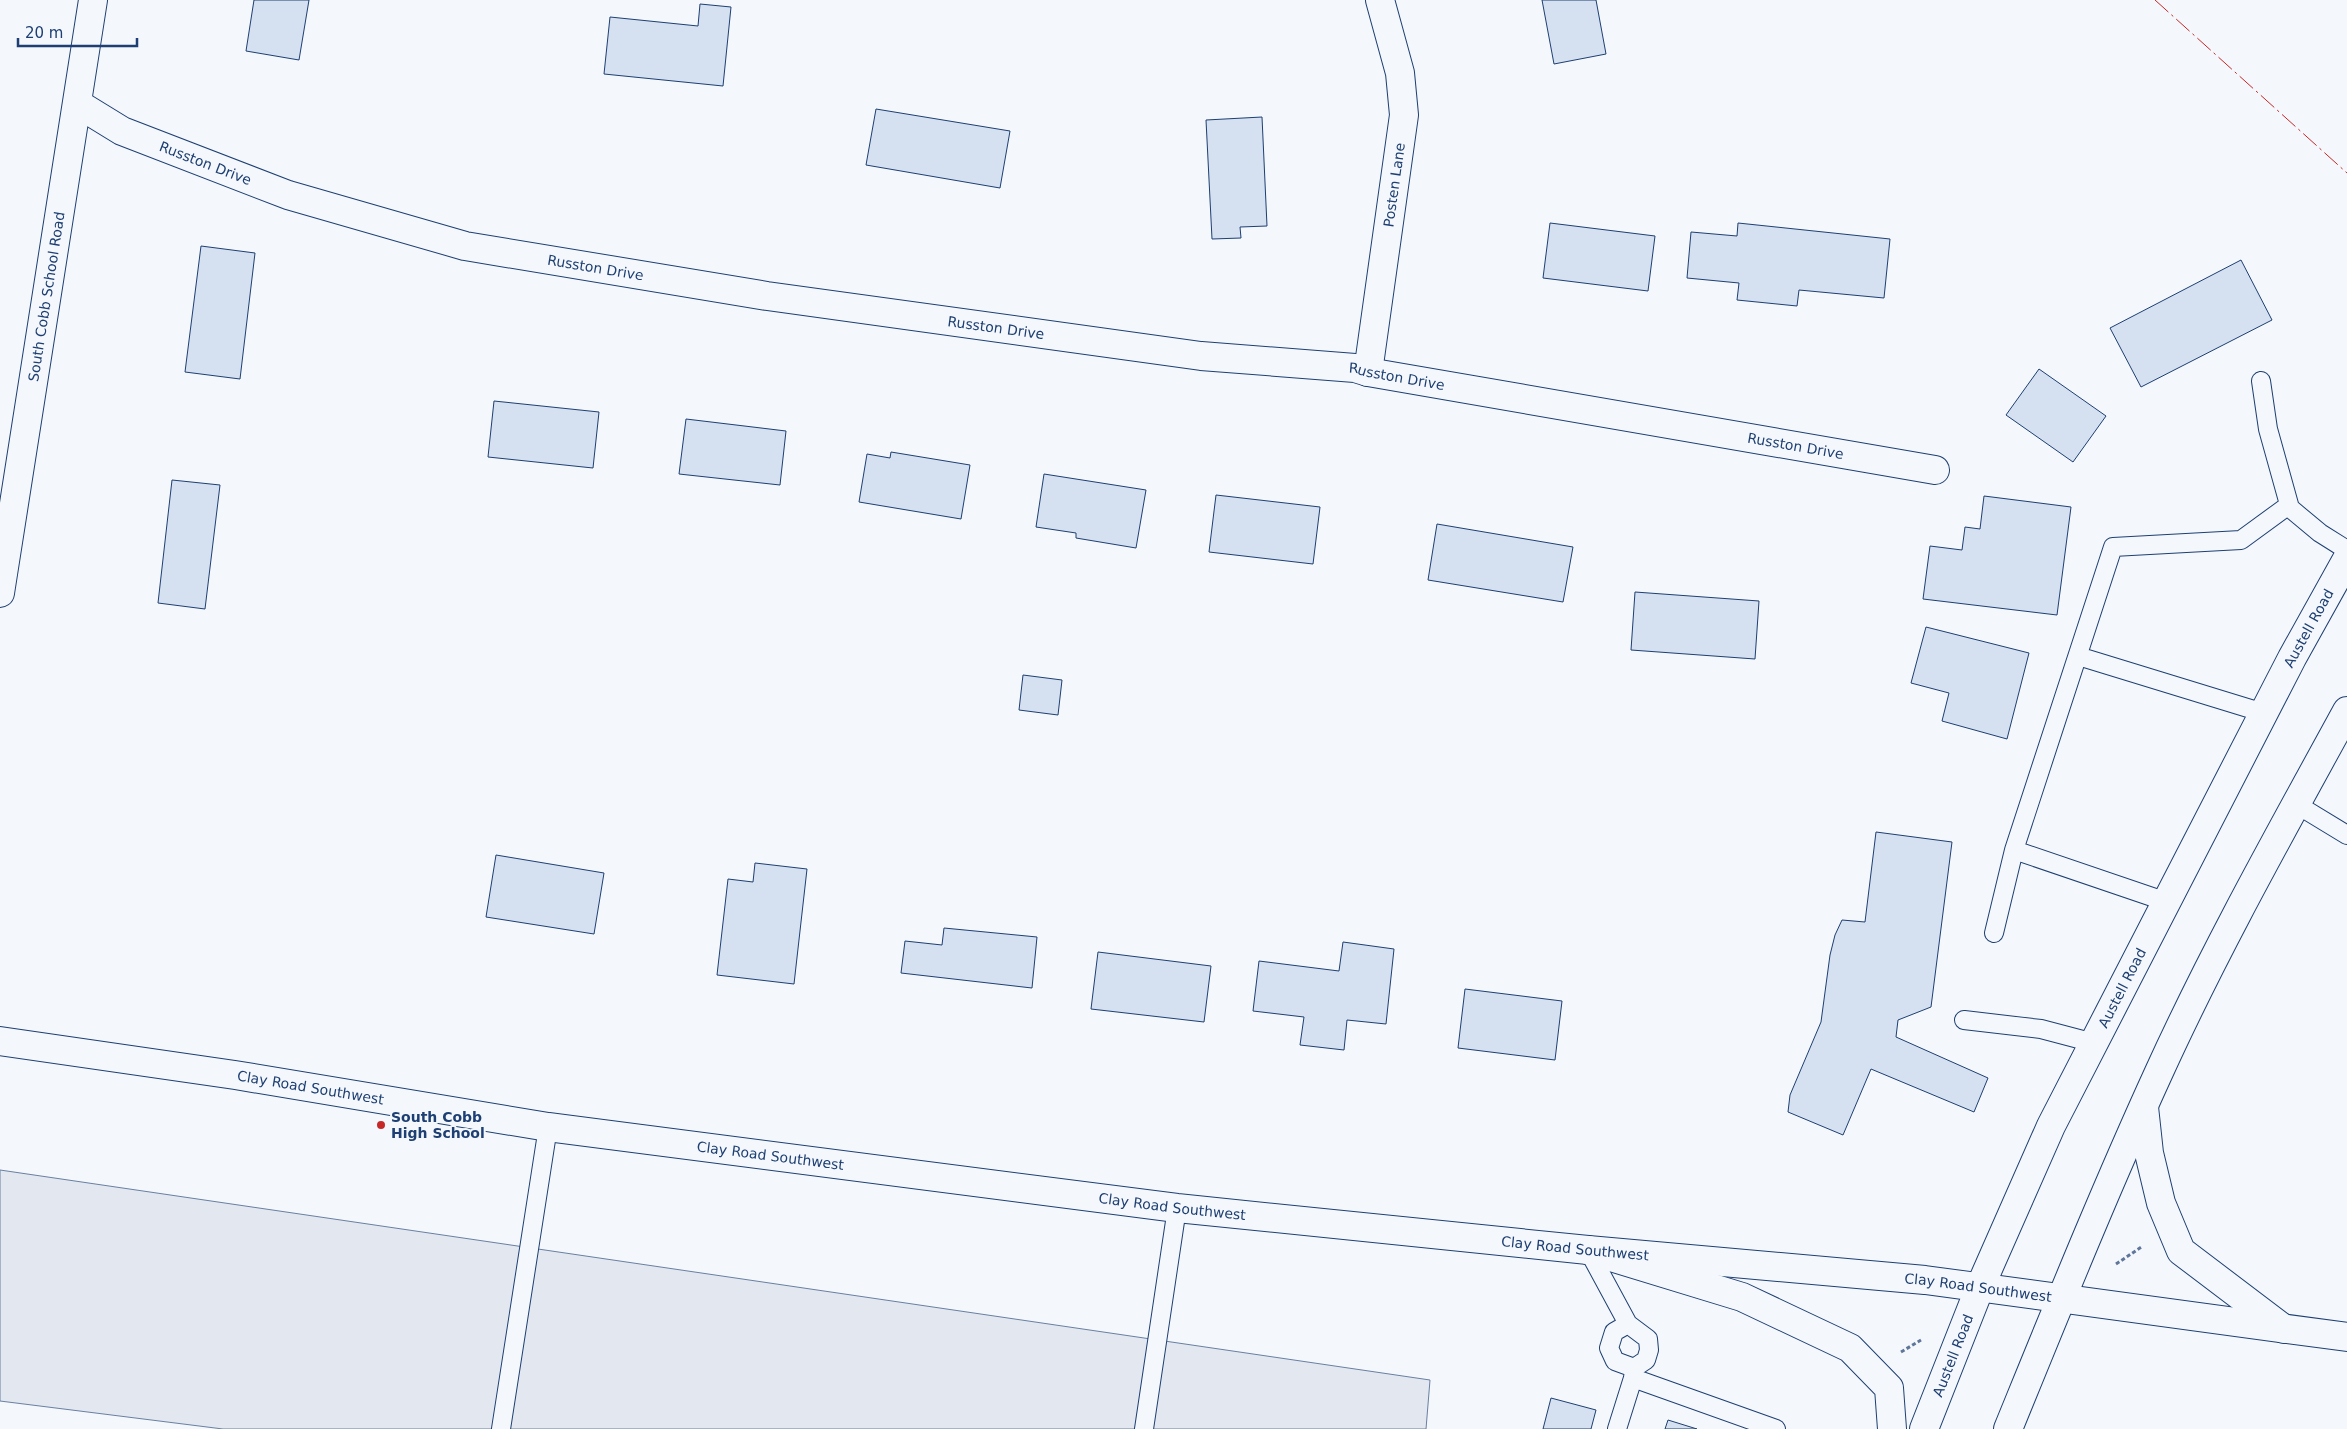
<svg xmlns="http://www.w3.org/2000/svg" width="2347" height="1429" font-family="'DejaVu Sans',sans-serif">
	<rect width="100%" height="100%" fill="#f4f7fb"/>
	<!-- parking -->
	<path fill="#e3e8f0" stroke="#687fa3" d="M0 1170 1430 1380 1426 1429H223L0 1401Z"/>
	<!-- building -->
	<path fill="#d5e0f0" stroke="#1d3f73" d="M254 0H309L299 60 246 51Z
		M1542 0H1596L1606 54 1554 64Z
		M700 4 731 7 723 86 604 74 610 17 698 26Z
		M876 109 1010 131 1000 188 866 165Z
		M1262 117 1267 226 1240 227 1241 238 1212 239 1206 120Z
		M1550 223 1655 236 1648 291 1543 278Z
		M1738 223 1890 239 1884 298 1799 290 1797 306 1737 300 1739 283 1687 278 1691 232 1737 236Z
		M201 246 255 253 240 379 185 372Z
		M2241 260 2272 320 2141 387 2110 328Z
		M2039 369 2106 416 2073 462 2006 415Z
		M494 401 599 412 593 468 488 457Z
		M686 419 786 431 780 485 679 474Z
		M891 452 970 465 961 519 859 502 867 454 890 458Z
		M1044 474 1146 490 1136 548 1076 538V533L1036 527Z
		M172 480 220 485 205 609 158 603Z
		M1216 495 1320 507 1313 564 1209 552Z
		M1984 496 2071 507 2057 615 1923 599 1930 546 1962 550 1965 527 1980 529Z
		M1437 524 1573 547 1563 602 1428 580Z
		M1635 592 1759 601 1755 659 1631 650Z
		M1926 627 2029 653 2007 739 1942 721 1949 693 1911 683Z
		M1023 675 1062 680 1058 715 1019 710Z
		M1876 832 1952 842 1931 1007 1898 1020 1896 1037 1988 1078 1974 1112 1871 1069 1843 1135 1788 1112 1790 1095 1821 1022 1830 955 1835 935 1842 920 1865 922Z
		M496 855 604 873 594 934 486 917Z
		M755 863 807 869 794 984 717 975 728 879 753 882Z
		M944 928 1037 937 1032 988 901 973 905 941 942 945Z
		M1343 942 1394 949 1386 1024 1347 1020 1344 1050 1300 1045 1304 1017 1253 1011 1259 961 1339 971Z
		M1098 952 1211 966 1204 1022 1091 1009Z
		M1465 989 1562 1001 1555 1060 1458 1048Z
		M1551 1398 1596 1410 1591 1429H1543Z
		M1668 1420 1697 1429H1665Z"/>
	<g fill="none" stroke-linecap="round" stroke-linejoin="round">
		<defs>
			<path id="lane" d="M2261 381 2268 429 2290 508 2320 533 2347 550
				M2078 656 2264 713
				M2296 804 2347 835
				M2167 902 2014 850 2113 547 2241 540 2289 505
				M1994 933 2014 850
				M1964 1020 2041 1029 2094 1043
				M1588 1250 1628 1324 1648 1339 1649 1350 1646 1360 1634 1368 1615 1361 1609 1348 1614 1332 1628 1324
				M1633 1378 1776 1429
				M501 1429 548 1127
				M1144 1429 1177 1208
				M1617 1429 1633 1378 1634 1368"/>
			<g id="street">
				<path id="s1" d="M78 104 122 131 288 195 465 246 767 296 1201 356 1355 368 1368 372 1935 470"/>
				<path id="s2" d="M1368 372 1404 115 1400 73 1380 0"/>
				<path id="s3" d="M0 593 93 0"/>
			</g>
			<g id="secondary">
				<path id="s4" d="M0 1041 235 1075 548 1127 1177 1208 1588 1250 1925 1280 2347 1337"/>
			</g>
			<g id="primary">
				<path d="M2144 1107 2149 1153 2161 1203 2181 1251 2284 1329"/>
				<path d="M1588 1250 1742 1297 1850 1348 1889 1388 1892 1429"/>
				<path id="s5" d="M1924 1429 1980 1287 2051 1126 2292 658 2347 559"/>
				<path d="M2008 1429C2057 1309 2105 1190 2159 1072 2215 949 2282 830 2347 711"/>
			</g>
		</defs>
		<!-- lane casing -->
		<use href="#lane" stroke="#1d3f73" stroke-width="20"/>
		<!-- street casing -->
		<use href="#street" stroke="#1d3f73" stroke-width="30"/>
		<!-- secondary casing -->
		<use href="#secondary" stroke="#1d3f73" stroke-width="30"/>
		<!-- primary casing -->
		<use href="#primary" stroke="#1d3f73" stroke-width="30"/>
		<!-- path -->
		<path stroke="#5e769c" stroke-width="3" stroke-dasharray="4 2.5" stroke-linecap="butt" d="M2116 1264 2143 1246
			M1901 1352 1921 1340"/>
		<!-- lane -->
		<use href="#lane" stroke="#f4f7fb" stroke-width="18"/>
		<!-- street -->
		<use href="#street" stroke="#f4f7fb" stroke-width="28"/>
		<!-- secondary -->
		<use href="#secondary" stroke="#f4f7fb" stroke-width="28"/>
		<!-- primary -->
		<use href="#primary" stroke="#f4f7fb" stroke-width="28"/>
		<!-- power -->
		<path stroke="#c62828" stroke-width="1" stroke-dasharray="18 4 2.5 4" stroke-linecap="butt" d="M2155 0 2347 173"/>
	</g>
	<!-- markers -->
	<circle fill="#c62828" stroke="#f4f7fb" stroke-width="2" cx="381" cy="1125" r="5"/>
	<g text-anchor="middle" stroke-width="4" stroke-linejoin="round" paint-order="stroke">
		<!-- street labels -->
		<g font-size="14" fill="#1d3f73" stroke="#f4f7fb">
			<text dy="5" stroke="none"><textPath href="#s1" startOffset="141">Russton Drive</textPath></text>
			<text dy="5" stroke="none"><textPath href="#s2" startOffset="189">Posten Lane</textPath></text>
			<text dy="5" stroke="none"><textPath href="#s1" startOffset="546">Russton Drive</textPath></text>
			<text dy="5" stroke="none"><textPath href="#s3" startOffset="300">South Cobb School Road</textPath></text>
			<text dy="5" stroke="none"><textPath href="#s1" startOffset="951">Russton Drive</textPath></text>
			<text dy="5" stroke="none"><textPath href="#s1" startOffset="1355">Russton Drive</textPath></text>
			<text dy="5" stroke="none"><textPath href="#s1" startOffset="1760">Russton Drive</textPath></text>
			<text dy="5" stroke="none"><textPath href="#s5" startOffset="889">Austell Road</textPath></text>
			<text dy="5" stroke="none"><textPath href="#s5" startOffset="484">Austell Road</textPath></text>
			<text dy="5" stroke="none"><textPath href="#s4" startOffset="314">Clay Road Southwest</textPath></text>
			<text dy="5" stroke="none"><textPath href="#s4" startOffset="779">Clay Road Southwest</textPath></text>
			<text dy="5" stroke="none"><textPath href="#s4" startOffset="1184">Clay Road Southwest</textPath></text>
			<text dy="5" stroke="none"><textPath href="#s4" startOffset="1589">Clay Road Southwest</textPath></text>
			<text dy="5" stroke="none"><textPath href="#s4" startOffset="1994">Clay Road Southwest</textPath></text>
			<text dy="5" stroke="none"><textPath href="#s5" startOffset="79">Austell Road</textPath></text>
		</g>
		<!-- poi labels -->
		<g font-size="14" font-weight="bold" fill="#1d3f73" stroke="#f4f7fb" text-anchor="start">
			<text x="391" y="1122">South Cobb<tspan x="391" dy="16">High School</tspan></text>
		</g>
	</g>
	<!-- scale -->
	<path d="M18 38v8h119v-8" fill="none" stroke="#1d3f73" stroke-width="2.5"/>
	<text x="25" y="38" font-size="15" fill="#1d3f73" stroke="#f4f7fb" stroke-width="4" paint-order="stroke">20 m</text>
</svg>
